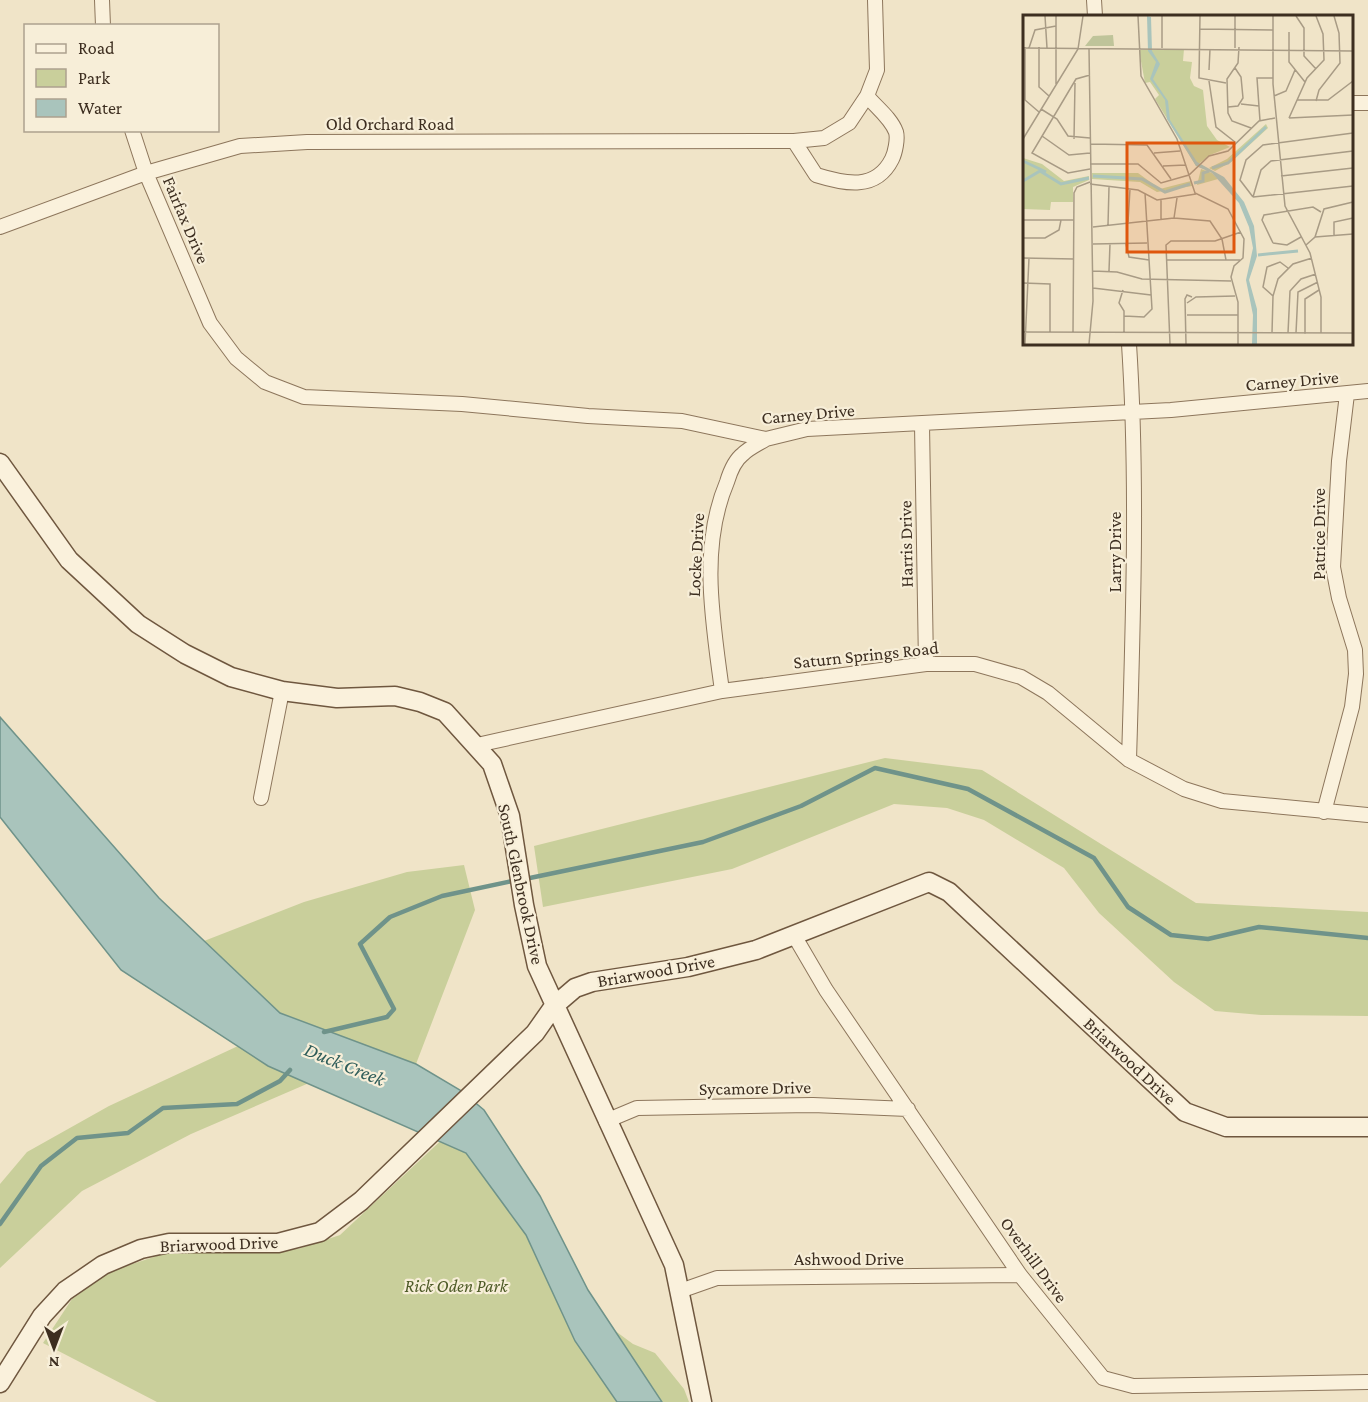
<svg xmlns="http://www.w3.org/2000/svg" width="1368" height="1402" font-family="'Crimson Pro',serif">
	<rect width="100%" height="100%" fill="#f0e4c8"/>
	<!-- green -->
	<path fill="#c9cf9b" d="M885 758 982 770 1196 903 1368 912V1016L1261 1015 1215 1011 1174 982 1099 913 1064 868 984 820 947 808 894 804 732 869 543 907 534 846Z
		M464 865 475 910 416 1064 280 1013 204 941 304 902 407 872Z
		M238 1046 268 1066 309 1083 191 1134 82 1191 0 1268V1184L27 1152 109 1106Z
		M479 1105 540 1196 588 1290 614 1330 633 1344 655 1353 684 1389 689 1402H157L43 1343 72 1299 111 1271 163 1254 298 1249 340 1235Z"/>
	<!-- water -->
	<path fill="#a9c4bc" stroke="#6f938a" stroke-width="1.5" d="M0 717 159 898 280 1013 416 1064 460 1090 484 1110 540 1196 588 1290 662 1402H617L575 1341 526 1235 466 1153 268 1066 121 970 0 817Z"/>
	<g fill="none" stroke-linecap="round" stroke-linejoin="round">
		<!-- stream -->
		<path stroke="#6f938a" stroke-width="4.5" d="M525 879 703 842 801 806 875 768 968 789 1094 858 1128 907 1171 935 1208 939 1259 927 1368 938
			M324 1032 387 1017 394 1009 360 944 390 917 442 896 517 880
			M0 1224 41 1166 77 1138 128 1133 163 1108 237 1104 280 1081 290 1070"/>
		<defs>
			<path id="street" d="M102 0 103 26
				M1094 0 1095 16
				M1352 103H1368
				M132 130 146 173 210 323 236 358 265 382 304 397 462 404 588 416 682 421 766 439 807 429 1171 410 1368 391
				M794 141 816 175C845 184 876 191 892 159 895 153 898 139 896 132 891 118 876 107 867 96
				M0 227 146 173 240 146 307 142 794 141 824 138 849 123 867 96 877 70 875 0
				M922 425 926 664
				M722 691C713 622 699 548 727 482 730 472 735 460 743 454 749 448 758 444 766 439
				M477 745 722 691 926 664H975L1021 677 1048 693 1129 760 1184 789 1222 801 1368 815
				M1129 760C1133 622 1138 482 1129 344
				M261 798 282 691
				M1324 812 1352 707 1356 674 1355 650 1339 598 1333 567 1339 461 1347 394
				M795 937 826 990 1020 1275 1103 1378 1133 1386 1368 1382
				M606 1121 637 1108 813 1105 908 1109
				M680 1291 717 1278 1020 1275"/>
			<path id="secondary" d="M0 463 69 560 138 624 185 654 231 677 282 691 337 698 395 696 420 702 445 712 492 764 510 816 524 905 537 966 674 1265 702 1402
				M0 1383 42 1316 65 1291 103 1265 141 1249 169 1243H278L320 1232 361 1201 535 1033 554 1006 575 988 592 982 688 967 756 950 929 882 949 892 1185 1112 1226 1127H1368"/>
		</defs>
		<!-- street casing -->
		<use href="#street" stroke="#8d765c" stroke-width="16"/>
		<!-- secondary casing -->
		<use href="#secondary" stroke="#6f573f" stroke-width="21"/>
		<!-- street -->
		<use href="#street" stroke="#faf1dc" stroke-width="14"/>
		<!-- secondary -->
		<use href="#secondary" stroke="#faf1dc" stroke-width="18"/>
	</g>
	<g text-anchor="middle" stroke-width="4.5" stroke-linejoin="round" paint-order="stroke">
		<!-- street labels -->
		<g font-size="18" fill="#3d2e20" stroke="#f7eed8">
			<text x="390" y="130">Old Orchard Road</text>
			<text transform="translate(186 220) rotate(67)" y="6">Fairfax Drive</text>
			<text transform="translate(1292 381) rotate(-5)" y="6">Carney Drive</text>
			<text transform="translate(808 414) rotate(-5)" y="6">Carney Drive</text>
			<text transform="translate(1319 534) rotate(-90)" y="6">Patrice Drive</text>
			<text transform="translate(906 544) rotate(-91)" y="6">Harris Drive</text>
			<text transform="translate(1115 552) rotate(-90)" y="6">Larry Drive</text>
			<text transform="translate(696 555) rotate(-87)" y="6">Locke Drive</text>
			<text transform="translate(866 655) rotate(-6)" y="6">Saturn Springs Road</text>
			<text transform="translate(521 884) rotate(78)" y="6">South Glenbrook Drive</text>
			<text transform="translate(656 971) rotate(-10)" y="6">Briarwood Drive</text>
			<text transform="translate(1130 1061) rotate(43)" y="6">Briarwood Drive</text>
			<text transform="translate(755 1088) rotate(-1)" y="6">Sycamore Drive</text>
			<text transform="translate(219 1244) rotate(-2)" y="6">Briarwood Drive</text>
			<text x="849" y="1265">Ashwood Drive</text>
			<text transform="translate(1034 1260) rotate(54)" y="6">Overhill Drive</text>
		</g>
		<!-- park labels -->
		<g font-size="18" font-style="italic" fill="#4d5a26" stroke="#f7eed8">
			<text x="456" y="1292">Rick Oden Park</text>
		</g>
		<!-- water labels -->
		<g font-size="20" font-style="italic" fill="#2f5d5a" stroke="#f7eed8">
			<text transform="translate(345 1064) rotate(22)" y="7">Duck Creek</text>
		</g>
	</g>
	<!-- overview -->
	<g transform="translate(1023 15)">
		<rect width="330" height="330" fill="#f0e4c8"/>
		<path d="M161 34 160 46 169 47 167 63 171 71 180 75 184 111 194 125 207 132 187 140 173 151 132 84 136 80 127 67 122 68 116 35ZM243 109 245 113 208 147 192 156 186 153 204 144ZM0 143 19 149 41 166 66 161V165L50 172V187H28L27 195 0 194ZM178 154 189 158 195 164 174 170ZM69 158H115L137 174 168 166 169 171 134 177 117 167 69 164Z" fill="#c9cf9b"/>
		<path d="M90 20 91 31H62L70 21Z" fill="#bfc49a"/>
		<path d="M124 1 128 2 129 36 137 49 130 64 145 86 147 105 174 147 201 162 221 187 231 211 234 241 226 265 234 294V329H229L230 300 223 265 230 233 226 212 216 188 189 158 173 151 144 104 142 85 127 64 133 47 125 36Z" fill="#a9c4bc"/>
		<path fill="none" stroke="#a9c4bc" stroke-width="3" d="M0 146 23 157M189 153 205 148 243 112M70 161 119 164 142 177 167 169M0 166 17 156 38 169 66 163M171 168 180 166V158L186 156M235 240 275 236"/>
		<path fill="none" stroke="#a89b85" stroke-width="1.5" d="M22 1 24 33M33 1V69M115 1 118 61 154 124 172 178 205 194 221 224 220 243 211 251 208 262 215 287V329M139 1V33M177 1 176 63 203 68M212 1V33M250 1V69L262 191 287 238 298 282V318M273 1 281 13V41L293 54M177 14 250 15M266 17V47L282 67M2 32V85L16 97M16 32V72L26 81M216 32 215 48 204 64 205 98 209 106 228 113M0 33 330 36M6 33 12 15 33 11M186 55 187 34M67 60 53 64 9 138 45 158 67 154M186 66 193 112 212 127M251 81 263 76 272 55M274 85H305L330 66M293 86 296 75 317 48 316 18 311 1M218 89 236 91M205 92 215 91 220 83 218 62 212 53M18 94 34 104 45 121 67 123M266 103 284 63 301 45 300 19 293 1M266 103 330 100M237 106 234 63H250M19 121 46 140 67 138M0 124 55 34 60 1M51 124 52 68M67 129 124 130 148 164M131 138 157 136M67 149H115L138 168 166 160 186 141 205 136 236 106 252 103M140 151 163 150M258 161 330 153M67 169 115 175 134 185 173 179M230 182 217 165 223 145 240 130 330 118M230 182 238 155 248 146 330 136M230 182 330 171M138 185V204M151 203 154 183M0 205H51M105 207 107 174M85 210 86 172M70 212 151 203 187 206 199 224 203 245M311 221V207L330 203M292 222 330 219M0 223H22L36 215 38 205M250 228 239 205 241 200 290 192 298 197M250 228 264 230 278 222M70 229 124 228M103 229 106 242 126 245M283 230 292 222 301 194 330 187M0 243 51 244M143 245H217M70 256 94 257 119 264 208 266M86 256 87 229M0 268 27 269V318M70 273 128 280M100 275 96 288 101 296V317M250 281 240 272 244 252 257 247 265 253M164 288 173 282 212 281M164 300H215M101 301 121 302 129 294 122 178M0 317 330 318M50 318 51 178 54 172 67 167M249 318 250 281 255 264 270 249 289 243M265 318 267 276 278 264 293 259M273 318 275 277 295 267M282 319V284L296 275M2 329 6 243M66 329 70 286 66 34M147 329 143 230 148 226H192L218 217M163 329 162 284 164 280 169 282"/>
		<path fill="#df570d" fill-opacity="0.15" stroke="#df570d" stroke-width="3" d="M104 128H211V237H104Z"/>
		<rect width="330" height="330" fill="none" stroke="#3d2e20" stroke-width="3"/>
	</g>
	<!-- legend -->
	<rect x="24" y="24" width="195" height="108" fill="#f7eed8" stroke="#ada18e" stroke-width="1.5"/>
	<rect x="36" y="44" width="30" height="9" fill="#faf1dc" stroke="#ada18e" stroke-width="1.5"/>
	<text x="78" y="54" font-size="18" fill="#3d2e20">Road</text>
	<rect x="36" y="69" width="30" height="18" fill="#c9cf9b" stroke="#ada18e" stroke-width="1.5"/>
	<text x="78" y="84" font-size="18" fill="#3d2e20">Park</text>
	<rect x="36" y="99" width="30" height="18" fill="#a9c4bc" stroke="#ada18e" stroke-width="1.5"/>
	<text x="78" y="114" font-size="18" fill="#3d2e20">Water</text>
	<!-- north arrow -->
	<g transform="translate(54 1348) rotate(180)" stroke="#f7eed8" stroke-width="4.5" paint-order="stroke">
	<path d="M0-4.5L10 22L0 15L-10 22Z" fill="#3d2e20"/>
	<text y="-9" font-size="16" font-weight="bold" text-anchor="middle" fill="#3d2e20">N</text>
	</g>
</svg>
